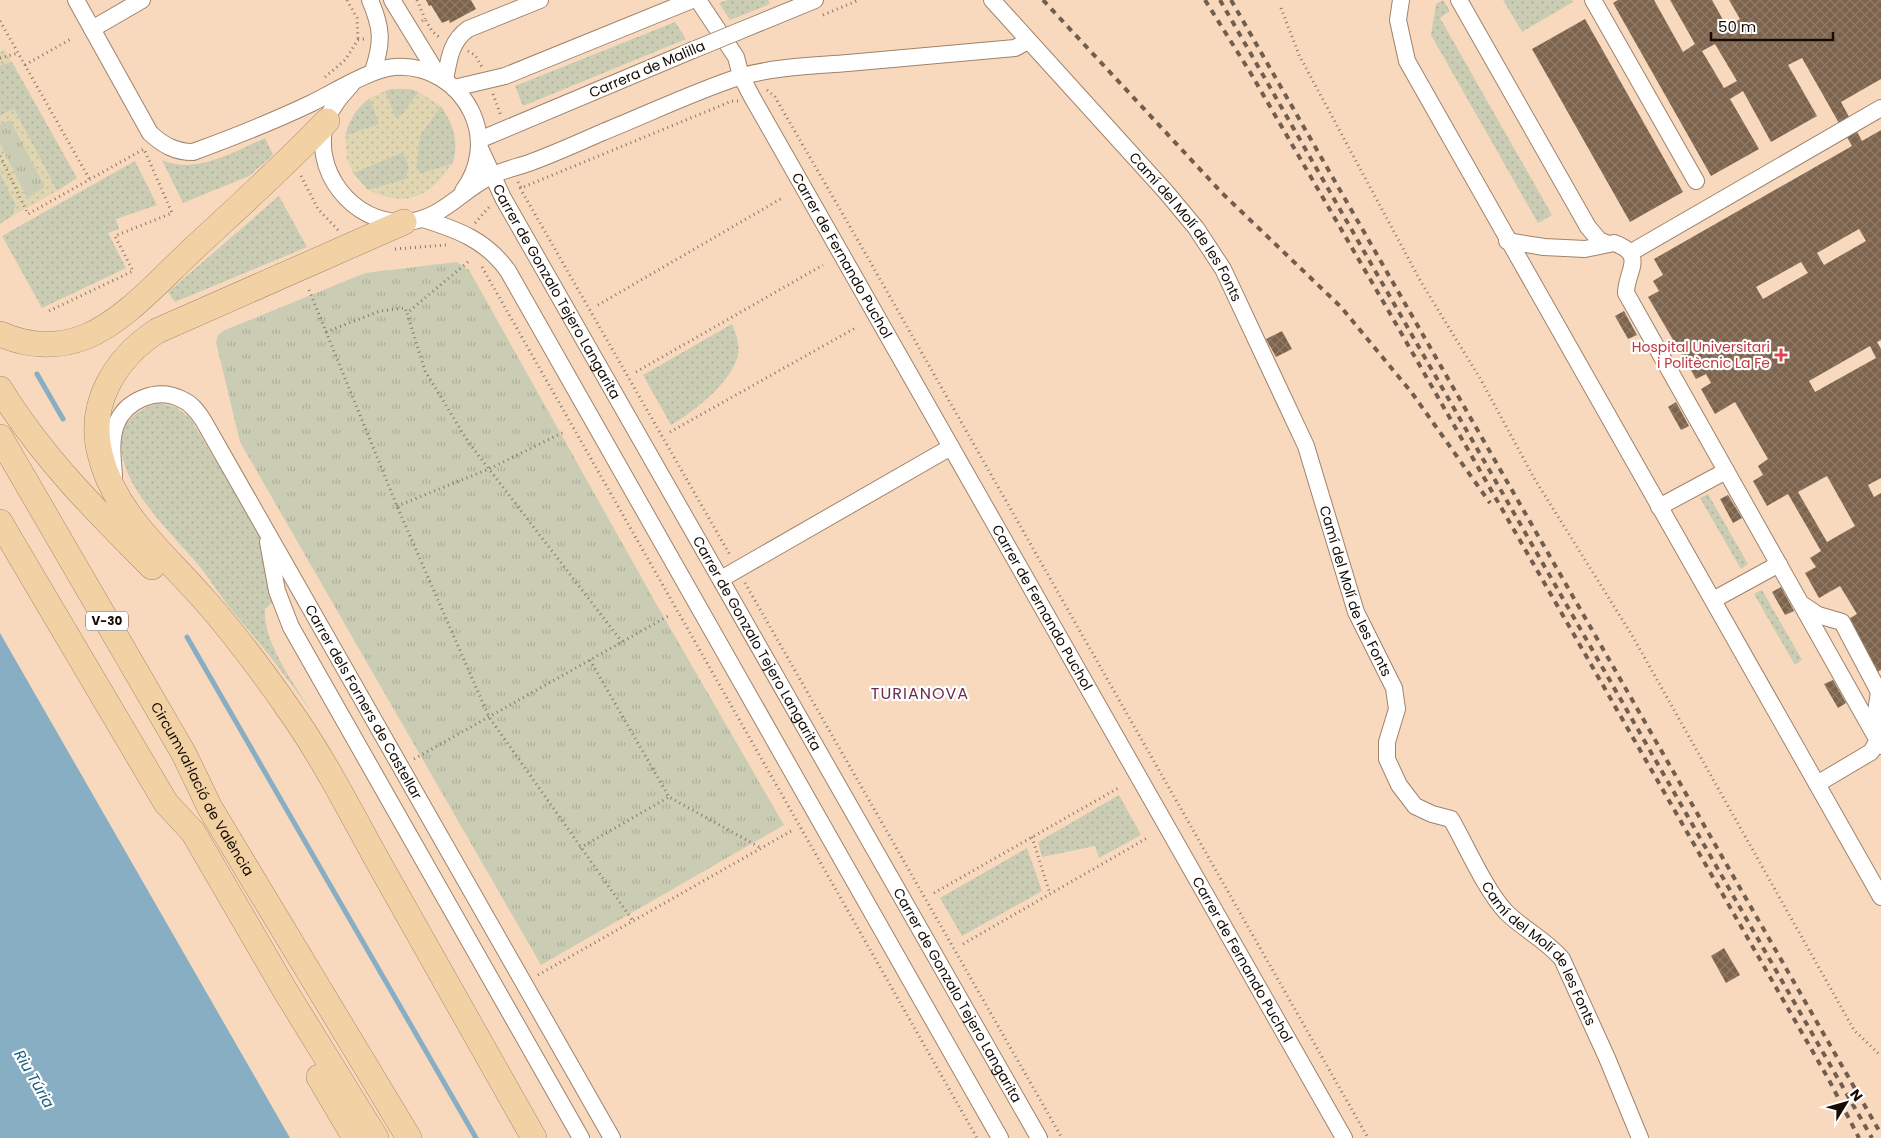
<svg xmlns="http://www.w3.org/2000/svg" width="1881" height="1138" font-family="Poppins,sans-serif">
	<defs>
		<pattern id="grass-dots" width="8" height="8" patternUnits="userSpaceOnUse" patternTransform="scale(1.25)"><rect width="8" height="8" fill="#cacdb3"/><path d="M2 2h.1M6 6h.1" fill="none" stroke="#adaf98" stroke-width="1.8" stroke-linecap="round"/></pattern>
		<pattern id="sand-dots" width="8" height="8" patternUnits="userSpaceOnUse" patternTransform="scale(1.25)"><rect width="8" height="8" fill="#e0d6b1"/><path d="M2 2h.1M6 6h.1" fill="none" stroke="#bfb697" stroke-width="1.8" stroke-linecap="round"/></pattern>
		<pattern id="park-tufts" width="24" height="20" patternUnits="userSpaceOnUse" patternTransform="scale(1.25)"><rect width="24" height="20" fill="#cacdb3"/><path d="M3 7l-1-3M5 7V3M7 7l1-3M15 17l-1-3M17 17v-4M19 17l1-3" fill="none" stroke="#adaf98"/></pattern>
		<pattern id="building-cross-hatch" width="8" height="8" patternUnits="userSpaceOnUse" patternTransform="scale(1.25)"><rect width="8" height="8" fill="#7d634b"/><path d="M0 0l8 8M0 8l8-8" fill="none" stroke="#8f7c6a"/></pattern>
	</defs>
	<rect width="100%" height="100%" fill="#f8d9be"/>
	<!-- grass -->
	<path fill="url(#grass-dots)" d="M727 0H768L770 4 730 20 719 3Z
		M1443 0 1450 11 1440 18 1552 215 1538 223 1431 35 1436 4Z
		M1503 0H1572L1573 2 1522 32Z
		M675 22 686 39 523 106 515 86Z
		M12 62 77 178 57 191 14 109 0 116V65Z
		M391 89H410L419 92 402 115 395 118 385 91Z
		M370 98 380 124 345 136C350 119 356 108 370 98Z
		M441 106C453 124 460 143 452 164L420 174 416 166 420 135Z
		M265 138 273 155 249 176 183 203 162 160C197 175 233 152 265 138Z
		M403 152 409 165 407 179 368 190 353 173Z
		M135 161 157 205 116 219 119 229 108 233 126 268 42 308 2 236Z
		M0 173 16 205 12 216 0 224Z
		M279 196 307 247 175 302 168 292Z
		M732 324C736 333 740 345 738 355 731 383 695 411 671 425L643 375Z
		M159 403 176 407 190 418 259 533 273 602 265 609C263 644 294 682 311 712 286 675 258 641 229 607 219 594 210 579 200 567 176 538 137 502 125 466 114 432 127 412 159 403Z
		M1708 494 1748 564 1741 569 1700 498Z
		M1762 590 1802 660 1795 665 1754 594Z
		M1119 795 1141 835 1099 858 1095 846 1042 857 1038 842Z
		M1027 848 1042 891 962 936 940 898Z"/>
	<!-- sand -->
	<path fill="url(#sand-dots)" d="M5 50 12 62 0 65V51Z
		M385 91 395 117 402 115 419 92 441 106 420 135 416 166 420 174 452 164C428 198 407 208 368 190L406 179 409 165 403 152 353 173 347 159 345 136 379 124 370 98Z
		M14 109 57 191 12 216 16 205 0 173V116Z"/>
	<!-- park -->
	<path fill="url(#park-tufts)" d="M10 120 45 187 27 198 0 143V125Z
		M457 262 469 270 658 607 784 825 541 965 240 442 216 342 218 335 225 330 365 273Z"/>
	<!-- water -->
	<path fill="#87aec2" d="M0 633 290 1138H0Z"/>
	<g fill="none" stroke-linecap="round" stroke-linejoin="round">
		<!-- stream -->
		<path stroke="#87aec2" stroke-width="5" d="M37 374 63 419
			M187 637 476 1138"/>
	</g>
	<!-- building -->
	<path fill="url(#building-cross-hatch)" fill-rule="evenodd" d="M426 0H471L476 9 450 23 449 20 442 23 431 5 429 6Z
		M1618 0H1654L1683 52 1695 44 1670 0H1712L1727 27 1740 19 1729 0H1881V79L1841 102 1862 141 1881 130V340L1877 342 1881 349V478L1868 485 1874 497 1881 493V670L1866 678 1836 626 1857 614 1840 586 1819 598 1805 573 1816 567 1810 558 1821 551 1788 494 1767 506 1753 481 1763 475 1758 466 1768 459 1735 402 1715 414 1701 389 1711 383 1706 374 1696 379 1648 297 1659 291 1653 281 1663 275 1654 259 1852 146 1802 58 1788 65 1817 116 1771 142 1743 91 1730 99 1759 149 1711 176 1613 3ZM1715 44 1737 81 1724 88 1702 51ZM1859 229 1866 241 1824 265 1817 253ZM1801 262 1808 273 1763 299 1756 287ZM1870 346 1876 358 1815 392 1809 381ZM1827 476 1855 526 1827 542 1798 492Z
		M1585 19 1683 192 1630 222 1532 49Z
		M1624 311 1637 335 1628 339 1615 316Z
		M1282 331 1292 349 1276 357 1266 339Z
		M1676 402 1689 426 1681 430 1668 407Z
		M1728 495 1742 518 1733 523 1720 499Z
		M1781 587 1794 611 1785 615 1772 592Z
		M1833 680 1846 703 1838 708 1824 684Z
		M1724 948 1740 975 1726 983 1711 956Z"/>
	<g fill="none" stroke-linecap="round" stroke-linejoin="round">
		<defs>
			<g id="minor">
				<path d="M76 0 150 133C163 145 175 152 193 152 234 137 274 121 312 103 334 92 373 68 395 67 428 65 458 83 472 113 484 139 480 168 463 191"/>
				<path d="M370 0C382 28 383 42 373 71"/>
				<path d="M392 0 438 75"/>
				<path id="s1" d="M698 0 736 57 741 76 752 97 1344 1138"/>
				<path id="s2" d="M992 0 1166 192 1196 228 1223 269 1306 446 1356 612 1394 688 1397 709 1387 742V759L1399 785 1415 806 1432 814 1451 819C1466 845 1486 891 1506 912 1523 929 1546 940 1562 959L1607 1058 1640 1138"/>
				<path d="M1401 0 1398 20 1407 61 1881 897"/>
				<path d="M1459 0 1588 227 1599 240 1606 243"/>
				<path d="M1593 0 1696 181"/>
				<path d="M92 29 142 0"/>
				<path d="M737 32 815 0"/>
				<path d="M445 80C449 60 450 42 468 29L540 0"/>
				<path d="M351 85C341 96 333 105 327 119 309 169 353 225 405 222 442 220 462 189 493 175 504 170 517 167 529 163 554 154 578 143 603 132 648 114 693 92 739 77 773 67 812 66 848 63 903 58 959 53 1015 48L1028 41"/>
				<path d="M454 88 505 76 692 0"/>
				<path d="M479 140 693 50"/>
				<path id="s3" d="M479 146 503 198 1039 1138"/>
				<path d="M423 219C458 230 486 240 508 271L1000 1138"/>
				<path d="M1507 241 1544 247 1585 249 1614 243C1647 255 1626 271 1626 293L1881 746"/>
				<path d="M1630 253 1881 108"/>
				<path id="s4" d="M114 476C113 460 110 441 116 425 125 400 157 387 181 399 191 403 197 411 203 420L612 1138"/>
				<path d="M1659 507 1726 471"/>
				<path d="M268 542 277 591 291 627 581 1138"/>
				<path d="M721 579 951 447"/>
				<path d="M1713 600 1779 564"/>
				<path d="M1803 605 1818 615 1842 622 1879 692 1873 731"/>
				<path d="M1817 784 1871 752 1878 740"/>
			</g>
			<g id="highway">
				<path d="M404 222 157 331C116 358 87 403 100 454 114 513 163 553 202 597 234 633 263 672 290 711 326 762 354 819 385 874 435 962 484 1050 534 1138"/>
				<path d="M0 334C27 346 57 348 85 337 123 322 160 280 190 252 236 209 283 167 327 121"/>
				<path d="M0 389C42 457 96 511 152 567"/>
				<path id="s5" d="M0 437 184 754 210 808 409 1138"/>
				<path d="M0 522 166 803 193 832 286 992 376 1138"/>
				<path d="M319 1077 355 1138"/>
			</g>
		</defs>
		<!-- minor casing -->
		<use href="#minor" stroke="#9f836a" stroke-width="18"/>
		<!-- highway casing -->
		<use href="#highway" stroke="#a58c6d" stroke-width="26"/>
		<!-- path -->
		<path stroke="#8b7664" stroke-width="3" stroke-dasharray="1 4" stroke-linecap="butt" d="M347 0 357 18 358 40
			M417 0 425 19
			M1281 8 1299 55 1421 282 1481 380 1534 478 1633 637 1854 1030 1881 1056
			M823 15 859 0
			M0 21 90 180
			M422 21 425 19 432 31 440 38
			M468 51 475 55 482 67
			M0 58 18 53
			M25 65 71 39
			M325 77 345 60 358 40 364 39
			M767 90 775 97 860 244 1368 1138
			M493 94 501 116
			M0 156 28 214 144 149 172 213 115 236 133 271 49 311
			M301 176 318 209 338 230
			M518 182 521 188 732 101H738
			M520 188 730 555
			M475 223 491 205
			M395 249 446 245
			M468 262 407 313 425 371 469 443 622 642
			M482 267 977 1138
			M309 290 397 506 489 717 633 921
			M598 305 784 197
			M326 332 380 311 405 308 407 313
			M636 372 823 265
			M670 432 857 327
			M397 506 489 469 566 431
			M745 583 1062 1138
			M590 660 669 797 761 848
			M414 759 670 615
			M1032 837 1050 894
			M580 848 669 797
			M934 893 1120 787
			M963 944 1149 837
			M538 975 793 830"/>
		<!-- minor -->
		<use href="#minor" stroke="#fff" stroke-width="16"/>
		<!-- highway -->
		<use href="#highway" stroke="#f2d1a5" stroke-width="25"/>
		<!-- rail -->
		<path stroke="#715e4f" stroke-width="4" stroke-dasharray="6 6" stroke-linecap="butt" d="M1043 0 1222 193 1341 307 1412 393 1490 503
			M1205 0 1250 72 1388 310 1829 1080 1859 1138
			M1220 0 1872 1138
			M1231 0 1881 1134"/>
		<defs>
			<path id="minor-bridge" d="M693 50 737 32"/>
		</defs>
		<!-- minor-bridge casing -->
		<use href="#minor-bridge" stroke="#9f836a" stroke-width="18" stroke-linecap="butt"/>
		<!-- minor-bridge -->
		<use href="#minor-bridge" stroke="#fff" stroke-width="16"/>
	</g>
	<!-- markers -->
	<path fill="#e0444e" stroke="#fff" stroke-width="2" d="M1778.5 347.5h5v5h5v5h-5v5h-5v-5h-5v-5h5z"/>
	<g text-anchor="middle" stroke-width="4.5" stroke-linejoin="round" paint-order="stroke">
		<!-- shield labels -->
		<rect fill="#fff" stroke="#5c554f" stroke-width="1" x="86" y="611.5" width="42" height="19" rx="4"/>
		<g font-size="12" font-weight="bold" fill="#160c04">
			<text x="107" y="625">V-30</text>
		</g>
		<!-- street labels -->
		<g font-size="14" fill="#160c04" stroke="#fff">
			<text transform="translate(647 69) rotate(-23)" y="5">Carrera de Malilla</text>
			<text dy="5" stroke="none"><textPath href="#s2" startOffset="299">Camí del Molí de les Fonts</textPath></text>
			<text dy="5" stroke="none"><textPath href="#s1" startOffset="294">Carrer de Fernando Puchol</textPath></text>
			<text dy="5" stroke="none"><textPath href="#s3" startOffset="165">Carrer de Gonzalo Tejero Langarita</textPath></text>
			<text dy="5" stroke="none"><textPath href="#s2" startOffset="704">Camí del Molí de les Fonts</textPath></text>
			<text dy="5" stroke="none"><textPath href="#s1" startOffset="699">Carrer de Fernando Puchol</textPath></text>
			<text dy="5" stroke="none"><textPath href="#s3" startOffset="570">Carrer de Gonzalo Tejero Langarita</textPath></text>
			<text dy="5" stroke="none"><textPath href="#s4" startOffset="485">Carrer dels Forners de Castellar</textPath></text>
			<text dy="5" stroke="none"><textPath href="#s5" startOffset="406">Circumval·lació de València</textPath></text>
			<text dy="5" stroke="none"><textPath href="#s2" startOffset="1138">Camí del Molí de les Fonts</textPath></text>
			<text dy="5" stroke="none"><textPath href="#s1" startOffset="1104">Carrer de Fernando Puchol</textPath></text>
			<text dy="5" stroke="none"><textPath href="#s3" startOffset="975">Carrer de Gonzalo Tejero Langarita</textPath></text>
		</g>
		<!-- health labels -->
		<g font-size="14" fill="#be3a42" stroke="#fff" text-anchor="end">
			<text x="1770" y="352">Hospital Universitari<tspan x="1770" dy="16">i Politècnic La Fe</tspan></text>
		</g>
		<!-- water labels -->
		<g font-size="15" font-style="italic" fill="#195f7c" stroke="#fff">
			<text transform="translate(34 1079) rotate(60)" y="5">Riu Túria</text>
		</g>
		<!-- quarter labels -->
		<g font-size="16" letter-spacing="1" fill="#6b2c4e" stroke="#fff">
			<text x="920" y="699">TURIANOVA</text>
		</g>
	</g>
	<!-- north arrow -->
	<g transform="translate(1846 1103) rotate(53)" stroke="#ffffff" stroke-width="4" paint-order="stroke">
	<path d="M0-4L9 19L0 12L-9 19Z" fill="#160c04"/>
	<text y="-8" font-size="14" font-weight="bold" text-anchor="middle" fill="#160c04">N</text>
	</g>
	<!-- scale -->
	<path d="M1711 32v8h122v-8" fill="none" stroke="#160c04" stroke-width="2.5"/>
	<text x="1718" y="32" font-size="15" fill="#160c04" stroke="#ffffff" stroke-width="4" paint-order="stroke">50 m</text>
</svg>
